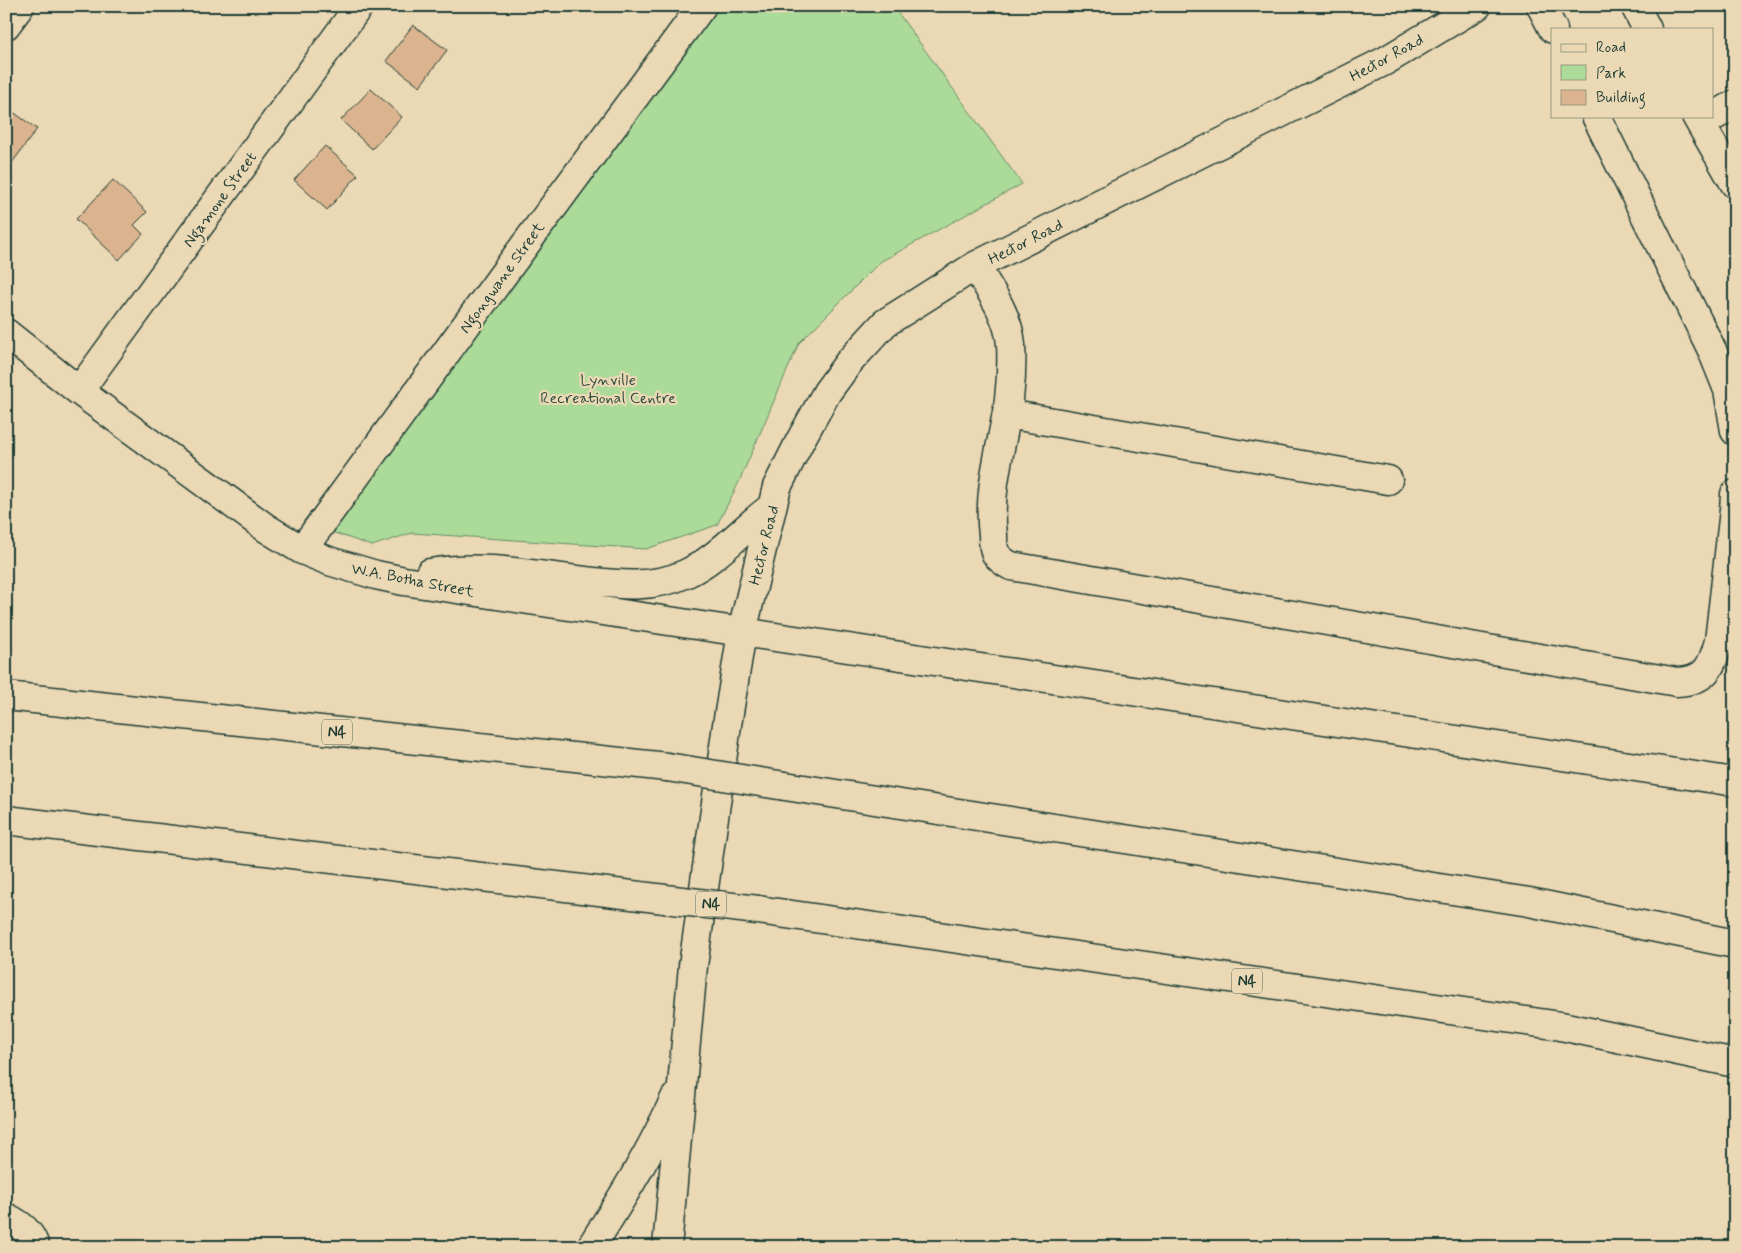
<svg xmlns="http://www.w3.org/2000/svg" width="1741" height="1253" font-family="Mynerve,sans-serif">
	<rect width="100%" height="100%" fill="#ebd8b5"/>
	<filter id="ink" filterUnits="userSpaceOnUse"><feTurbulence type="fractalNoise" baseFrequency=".02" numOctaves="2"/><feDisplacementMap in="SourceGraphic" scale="10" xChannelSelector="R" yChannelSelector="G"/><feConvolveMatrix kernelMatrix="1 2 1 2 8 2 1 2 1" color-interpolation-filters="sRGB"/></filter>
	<g filter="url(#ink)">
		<!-- green -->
		<path fill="#abda99" stroke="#658c66" d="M713 6H893L1022 184 880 262 799 343 739 482 717 525 646 549 412 533 372 546 303 522 611 129Z"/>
		<!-- building -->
		<path fill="#dbb48f" stroke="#1f3d34" d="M413 25 447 50 420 86 386 61Z
			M371 89 402 117 372 149 341 120Z
			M6 107 37 129 6 171Z
			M325 146 358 175 327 210 294 180Z
			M113 180 147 212 134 225 143 234 119 260 76 219Z"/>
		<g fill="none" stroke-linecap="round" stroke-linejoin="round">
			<defs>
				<path id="minor" d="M1541 6 1553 29
					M1635 6 1647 29
					M6 25 20 6
					M1596 116 1712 350 1728 390 1735 431
					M1696 116 1735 184
					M1701 124 1735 104
					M975 266C990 290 1009 316 1011 345 1012 363 1011 382 1009 399 1003 444 987 489 993 535 993 541 993 549 996 554 1000 560 1005 563 1011 566L1677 682C1706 681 1712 667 1719 641L1734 510 1735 494
					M6 333 79 391 266 528 302 550 329 561 376 575 404 581 742 632 777 487 800 441 827 392 849 362 885 323 975 266 1385 61 1477 6
					M79 391 359 6
					M1007 414 1388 480
					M302 550 505 272 702 6
					M430 573C478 564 529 574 577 580 614 584 650 590 685 574 718 559 744 527 772 507
					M6 1217C20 1224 31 1232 35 1247"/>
				<path id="major" d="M591 1247C622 1198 652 1150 675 1098
					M667 1247 693 966 727 725 742 632 1735 782"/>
				<path id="highway" d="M6 696 667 767
					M785 786 1529 902 1735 944
					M6 820 665 899
					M758 910 1561 1026 1735 1063"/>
			</defs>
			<!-- minor casing -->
			<use href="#minor" stroke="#1f3d34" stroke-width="31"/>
			<!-- major casing -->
			<use href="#major" stroke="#1f3d34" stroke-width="31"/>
			<!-- highway casing -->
			<use href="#highway" stroke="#1f3d34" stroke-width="31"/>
			<!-- minor -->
			<use href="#minor" stroke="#ebd8b5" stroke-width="28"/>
			<!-- major -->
			<use href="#major" stroke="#ebd8b5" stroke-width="28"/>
			<!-- highway -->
			<use href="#highway" stroke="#ebd8b5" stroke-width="28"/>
			<defs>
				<path id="highway-bridge" d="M667 767 785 786
					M665 899 758 910"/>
			</defs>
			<!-- highway-bridge casing -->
			<use href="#highway-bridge" stroke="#1f3d34" stroke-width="31" stroke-linecap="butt"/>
			<!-- highway-bridge -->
			<use href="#highway-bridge" stroke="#ebd8b5" stroke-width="28"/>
		</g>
	</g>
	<g text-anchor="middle" stroke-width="4.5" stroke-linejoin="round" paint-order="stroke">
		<!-- shield labels -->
		<g fill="#ebd8b5" stroke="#5c6c5b" stroke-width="1">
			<rect x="322" y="719.5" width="30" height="25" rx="4"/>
			<rect x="696" y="891.5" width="30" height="25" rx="4"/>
			<rect x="1232" y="968.5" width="30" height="25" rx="4"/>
		</g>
		<g font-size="15" font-weight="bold" fill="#1f3d34">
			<text x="337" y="737">N4</text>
			<text x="711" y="909">N4</text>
			<text x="1247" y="986">N4</text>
		</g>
		<!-- street labels -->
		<g font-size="16" fill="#1f3d34" stroke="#ebd8b5">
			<text transform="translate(1386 57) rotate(-29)" y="6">Hector Road</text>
			<text transform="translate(219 199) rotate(-54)" y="6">Ngamone Street</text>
			<text transform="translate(1025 241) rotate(-27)" y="6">Hector Road</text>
			<text transform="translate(501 277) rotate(-54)" y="6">Ngongwane Street</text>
			<text transform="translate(763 545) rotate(-76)" y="6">Hector Road</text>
			<text transform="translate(413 579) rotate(11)" y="6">W.A. Botha Street</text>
		</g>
		<!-- park labels -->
		<g font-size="16" fill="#2d4d3e" stroke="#ebd8b5">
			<text x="608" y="385">Lynville<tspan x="608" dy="18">Recreational Centre</tspan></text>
		</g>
	</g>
	<!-- margin -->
	<rect width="1741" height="1253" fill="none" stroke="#ebd8b5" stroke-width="25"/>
	<rect x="12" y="12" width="1716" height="1228" fill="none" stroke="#1f3d34" stroke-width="2" filter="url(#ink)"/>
	<!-- legend -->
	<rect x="1551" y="28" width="162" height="90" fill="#ebd8b5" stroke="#999a81"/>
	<rect x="1561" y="44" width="25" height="8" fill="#ebd8b5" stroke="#999a81"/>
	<text x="1596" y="52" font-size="15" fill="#1f3d34">Road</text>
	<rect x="1561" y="65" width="25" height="15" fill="#abda99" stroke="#999a81"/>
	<text x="1596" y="78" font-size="15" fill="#1f3d34">Park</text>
	<rect x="1561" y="90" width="25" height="15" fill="#dbb48f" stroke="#999a81"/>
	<text x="1596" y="102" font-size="15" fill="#1f3d34">Building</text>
</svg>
